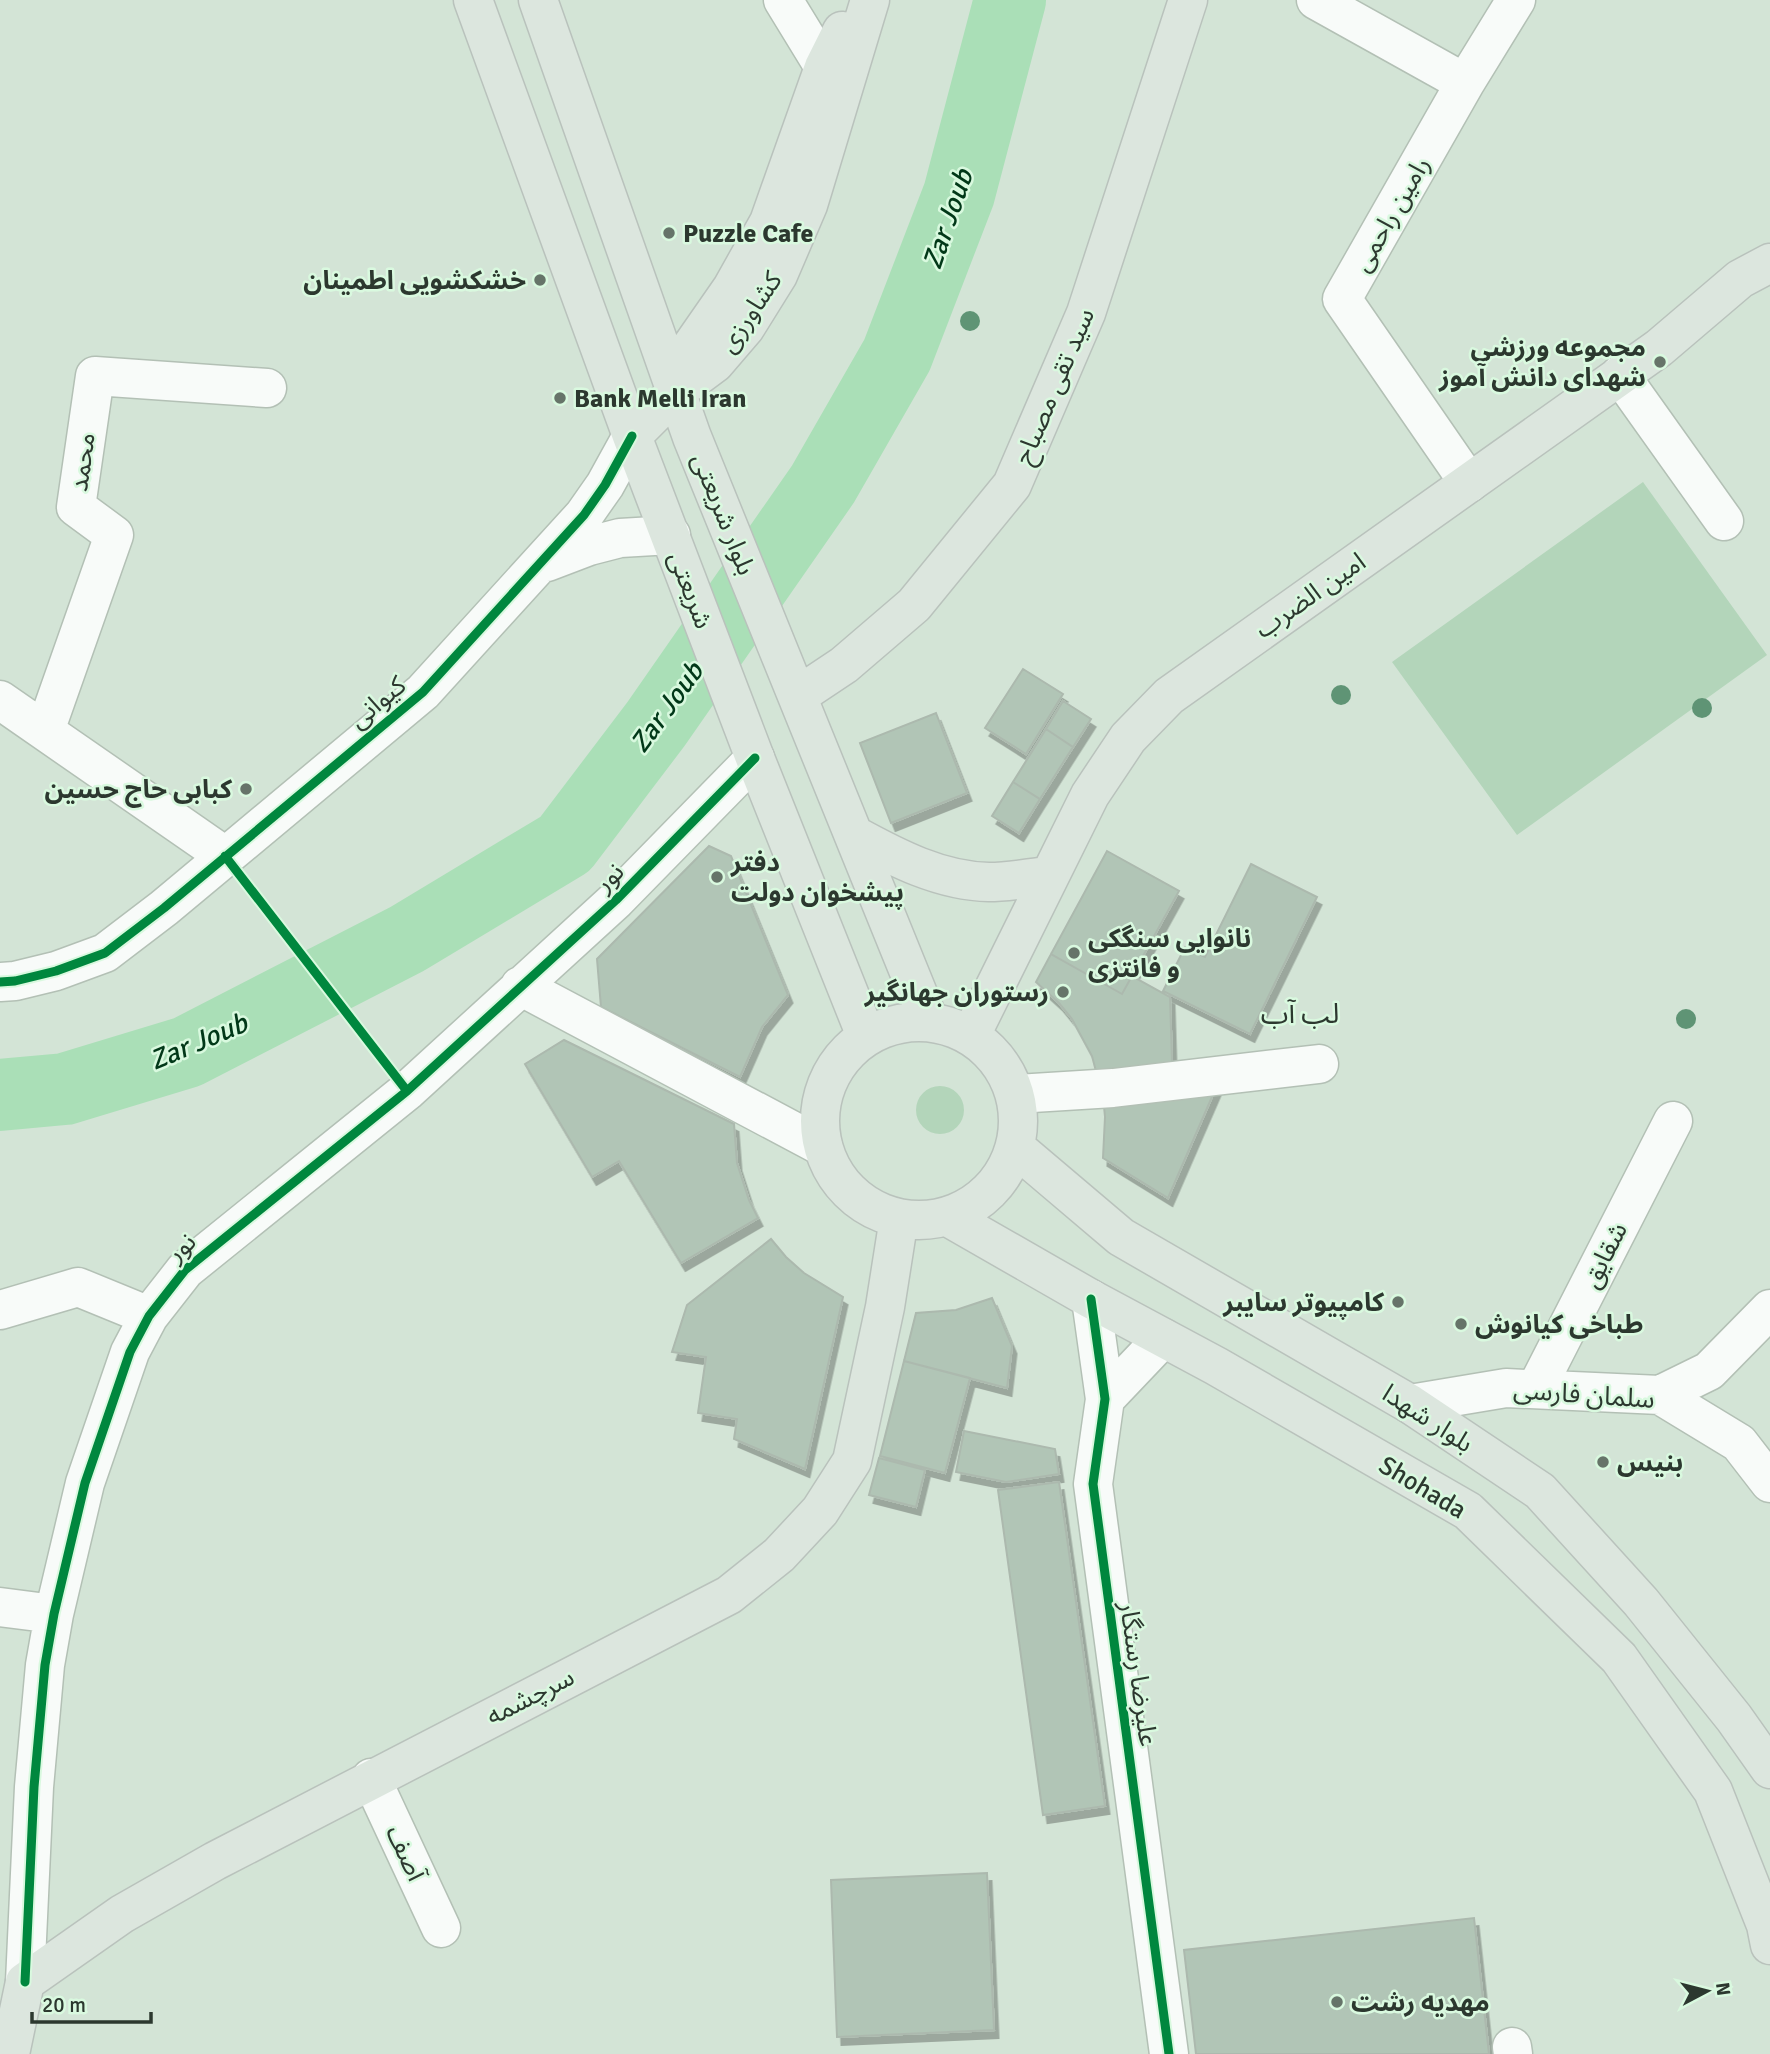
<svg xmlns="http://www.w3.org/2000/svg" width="1770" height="2054" font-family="Signika,'Noto Sans Arabic',sans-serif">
	<defs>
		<filter id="shadow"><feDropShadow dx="4.5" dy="8" stdDeviation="0" flood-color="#0004"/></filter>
	</defs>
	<rect width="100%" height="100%" fill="#d3e4d6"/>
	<!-- green -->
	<path fill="#b3d5ba" d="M1643 482 1767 655 1517 835 1392 662Z
		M916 1110a24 24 0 1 1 48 0a24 24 0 1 1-48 0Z"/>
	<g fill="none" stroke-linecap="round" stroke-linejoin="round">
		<!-- river -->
		<path stroke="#aadfb7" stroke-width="72" d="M0 1095 65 1089 187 1052 407 939 565 844 656 724 823 484 897 355 959 194 1010 0"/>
	</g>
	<!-- building -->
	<path fill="#b1c5b6" stroke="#acb9ae" stroke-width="2" filter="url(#shadow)" d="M1023 669 1063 694 1026 754 985 728Z
		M1063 701 1091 719 1073 747 1046 729Z
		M936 713 967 793 891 823 860 743Z
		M1046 729 1073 747 1040 799 1013 782Z
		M1013 782 1040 799 1019 833 992 816Z
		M709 846 731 856 788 995 762 1027 740 1077 601 1007 597 959Z
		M1107 851 1179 891 1122 994 1051 954Z
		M1251 864 1317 897 1250 1034 1163 991 1185 947 1205 957Z
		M1051 954 1122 994 1132 976 1170 997 1172 1062 1098 1079 1092 1056 1072 1019 1059 1003 1036 982Z
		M564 1040 734 1124 737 1163 749 1200 758 1218 681 1263 619 1161 592 1177 525 1064Z
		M1218 1083 1168 1198 1103 1158 1105 1117 1103 1096Z
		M771 1239 786 1257 804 1273 843 1297 805 1469 734 1439 737 1419 698 1413 706 1357 672 1352 687 1305Z
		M992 1298 1012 1346 1007 1388 904 1361 916 1313 956 1310Z
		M904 1361 970 1378 945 1473 880 1456Z
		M964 1431 1055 1449 1059 1474 1006 1482 956 1472Z
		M879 1458 925 1470 916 1507 869 1495Z
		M1059 1482 1105 1806 1043 1815 998 1490Z
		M987 1873 994 2030 837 2037 831 1880Z
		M1474 1918 1489 2054H1196L1184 1950Z"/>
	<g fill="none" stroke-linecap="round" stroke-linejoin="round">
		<defs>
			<path id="minor" d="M783 0 824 67
				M1316 0 1465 83 1342 299 1469 483
				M1465 83 1516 0
				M1620 375 1724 521
				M547 562 589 546 620 538 671 535
				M0 700 225 856
				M45 731 114 535 76 507 95 376 267 388
				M0 982 15 981 56 971 105 953 164 908 423 692 584 515 605 485 632 436
				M520 986 823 1147
				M1016 1094 1113 1088 1319 1064
				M1091 1299 1105 1399 1093 1484 1169 2054
				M0 1310 78 1287 149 1316
				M1536 1389 1673 1121
				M1660 1395 1709 1371 1770 1309
				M1105 1399 1163 1338
				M1410 1404 1506 1388 1660 1395 1739 1443 1770 1483
				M0 1607 54 1614
				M371 1778 441 1928
				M25 1982 34 1787 45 1665 54 1614 85 1483 130 1352 149 1316 185 1270 407 1091 616 900 755 758
				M1512 2047 1513 2054"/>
			<path id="major" d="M473 0 632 436 755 758 866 1036
				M538 0 692 437 929 1021
				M676 392 691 347 732 288 769 222 824 67 842 31
				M632 436 676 392 715 363 745 328 778 275 808 205 870 0
				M799 695 844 665 914 605 1012 485 1086 313 1188 0
				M854 835C896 858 940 881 989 882 1009 882 1029 878 1049 876
				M820 1121a99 99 0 1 1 198 0a99 99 0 1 1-198 0Z
				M971 1035 1090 795 1128 738 1169 696 1659 348 1740 279 1770 263
				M1016 1148 1121 1237 1410 1404 1540 1491 1641 1602 1734 1718 1770 1769
				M948 1217 1091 1299 1216 1366 1468 1511 1619 1658 1713 1791 1766 1925 1770 1945
				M10 2054 25 1982 122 1914 215 1861 729 1595 779 1555 820 1511 852 1461 885 1307 899 1218"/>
		</defs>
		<!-- minor casing -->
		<use href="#minor" stroke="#b3c0b5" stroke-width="41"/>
		<!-- major casing -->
		<use href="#major" stroke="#b9c2bc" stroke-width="41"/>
		<!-- minor -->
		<use href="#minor" stroke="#f8fbf9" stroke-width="38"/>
		<!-- major -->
		<use href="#major" stroke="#dce6de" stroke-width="38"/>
		<defs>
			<path id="cycleway" d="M225 856 407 1091
				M0 982 15 981 56 971 105 953 164 908 423 692 584 515 605 485 632 436
				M1091 1299 1105 1399 1093 1484 1169 2054
				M25 1982 34 1787 45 1665 54 1614 85 1483 130 1352 149 1316 185 1270 407 1091 616 900 755 758"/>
		</defs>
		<!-- cycleway casing -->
		<use href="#cycleway" stroke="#d9f9df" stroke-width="13"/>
		<!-- cycleway -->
		<use href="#cycleway" stroke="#00873e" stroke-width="9"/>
	</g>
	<!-- trees -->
	<g fill="#5f9475">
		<circle cx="970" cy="321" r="10"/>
		<circle cx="1341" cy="695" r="10"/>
		<circle cx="1702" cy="708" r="10"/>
		<circle cx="1686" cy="1019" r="10"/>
	</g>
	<!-- markers -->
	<g fill="#667469" stroke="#d9f9df" stroke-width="2.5">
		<circle cx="669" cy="233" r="7"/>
		<circle cx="540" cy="280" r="7"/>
		<circle cx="1660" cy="362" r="7"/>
		<circle cx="560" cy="398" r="7"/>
		<circle cx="246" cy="789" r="7"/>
		<circle cx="717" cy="877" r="7"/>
		<circle cx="1074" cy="953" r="7"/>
		<circle cx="1063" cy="992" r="7"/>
		<circle cx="1398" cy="1302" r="7"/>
		<circle cx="1461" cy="1324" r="7"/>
		<circle cx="1603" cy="1462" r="7"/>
		<circle cx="1337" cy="2002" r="7"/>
	</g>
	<g text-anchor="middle" stroke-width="5" stroke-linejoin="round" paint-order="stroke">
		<!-- street labels -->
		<g font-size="26" fill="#2c382f" stroke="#d9f9df">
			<text transform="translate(1391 214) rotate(-60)" y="9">رامین راحمی</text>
			<text transform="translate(750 312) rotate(-56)" y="9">کشاورزی</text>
			<text transform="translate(1054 386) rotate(-67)" y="9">سید تقی مصباح</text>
			<text transform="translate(82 462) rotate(-82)" y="9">محمد</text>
			<text transform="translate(724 514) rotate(68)" y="9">بلوار شریعتی</text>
			<text transform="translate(691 590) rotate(69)" y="9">شریعتی</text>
			<text transform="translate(1310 595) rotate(-35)" y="9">امین الضرب</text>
			<text transform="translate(377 702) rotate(-40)" y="9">کیوانی</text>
			<text transform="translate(609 877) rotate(-44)" y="9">نور</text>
			<text transform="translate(181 1247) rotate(-43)" y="9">نور</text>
			<text transform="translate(1604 1255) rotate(-63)" y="9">شقایق</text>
			<text transform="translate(1584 1394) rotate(4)" y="9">سلمان فارسی</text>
			<text transform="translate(1428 1418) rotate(33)" y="9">بلوار شهدا</text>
			<text transform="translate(1423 1487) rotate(31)" y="9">Shohada</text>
			<text transform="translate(1139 1674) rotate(82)" y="9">علیرضا رستگار</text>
			<text transform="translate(530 1696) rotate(-27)" y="9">سرچشمه</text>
			<text transform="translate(406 1853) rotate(65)" y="9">آصف</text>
		</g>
		<!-- poi labels -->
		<g font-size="26" font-weight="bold" fill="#2c382f" stroke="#d9f9df" text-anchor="start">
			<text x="683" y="242">Puzzle Cafe</text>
			<text x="526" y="289" text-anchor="end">خشکشویی اطمینان</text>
			<text x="1646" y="356" text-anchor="end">مجموعه ورزشی<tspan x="1646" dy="30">شهدای دانش آموز</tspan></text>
			<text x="574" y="407">Bank Melli Iran</text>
			<text x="232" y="798" text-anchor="end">کبابی حاج حسین</text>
			<text x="731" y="871">دفتر<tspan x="731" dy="30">پیشخوان دولت</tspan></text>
			<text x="1088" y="947">نانوایی سنگکی<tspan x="1088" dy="30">و فانتزی</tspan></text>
			<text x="1049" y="1001" text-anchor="end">رستوران جهانگیر</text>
			<text x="1384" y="1311" text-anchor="end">کامپیوتر سایبر</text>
			<text x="1475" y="1333">طباخی کیانوش</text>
			<text x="1617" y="1471">بنیس</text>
			<text x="1351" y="2011">مهدیه رشت</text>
		</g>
		<!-- water labels -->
		<g font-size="28" font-style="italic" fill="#013818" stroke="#d9f9df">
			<text transform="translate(947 219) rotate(-71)" y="10">Zar Joub</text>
			<text transform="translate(666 707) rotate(-54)" y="10">Zar Joub</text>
			<text transform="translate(198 1041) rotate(-23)" y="10">Zar Joub</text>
		</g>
		<!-- neighbourhood labels -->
		<g font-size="28" fill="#2c382f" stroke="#d9f9df">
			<text x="1300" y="1023">لب آب</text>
		</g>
	</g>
	<!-- north arrow -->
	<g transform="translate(1707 1991) rotate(83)" stroke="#d9f9df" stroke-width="5" paint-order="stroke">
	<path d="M0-5L12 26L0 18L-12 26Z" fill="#2c382f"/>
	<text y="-10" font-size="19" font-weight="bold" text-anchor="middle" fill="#2c382f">N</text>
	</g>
	<!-- scale -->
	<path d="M32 2012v10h119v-10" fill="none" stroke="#2c382f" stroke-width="3.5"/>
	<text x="42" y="2012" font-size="21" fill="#2c382f" stroke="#d9f9df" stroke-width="5" paint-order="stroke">20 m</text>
</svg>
